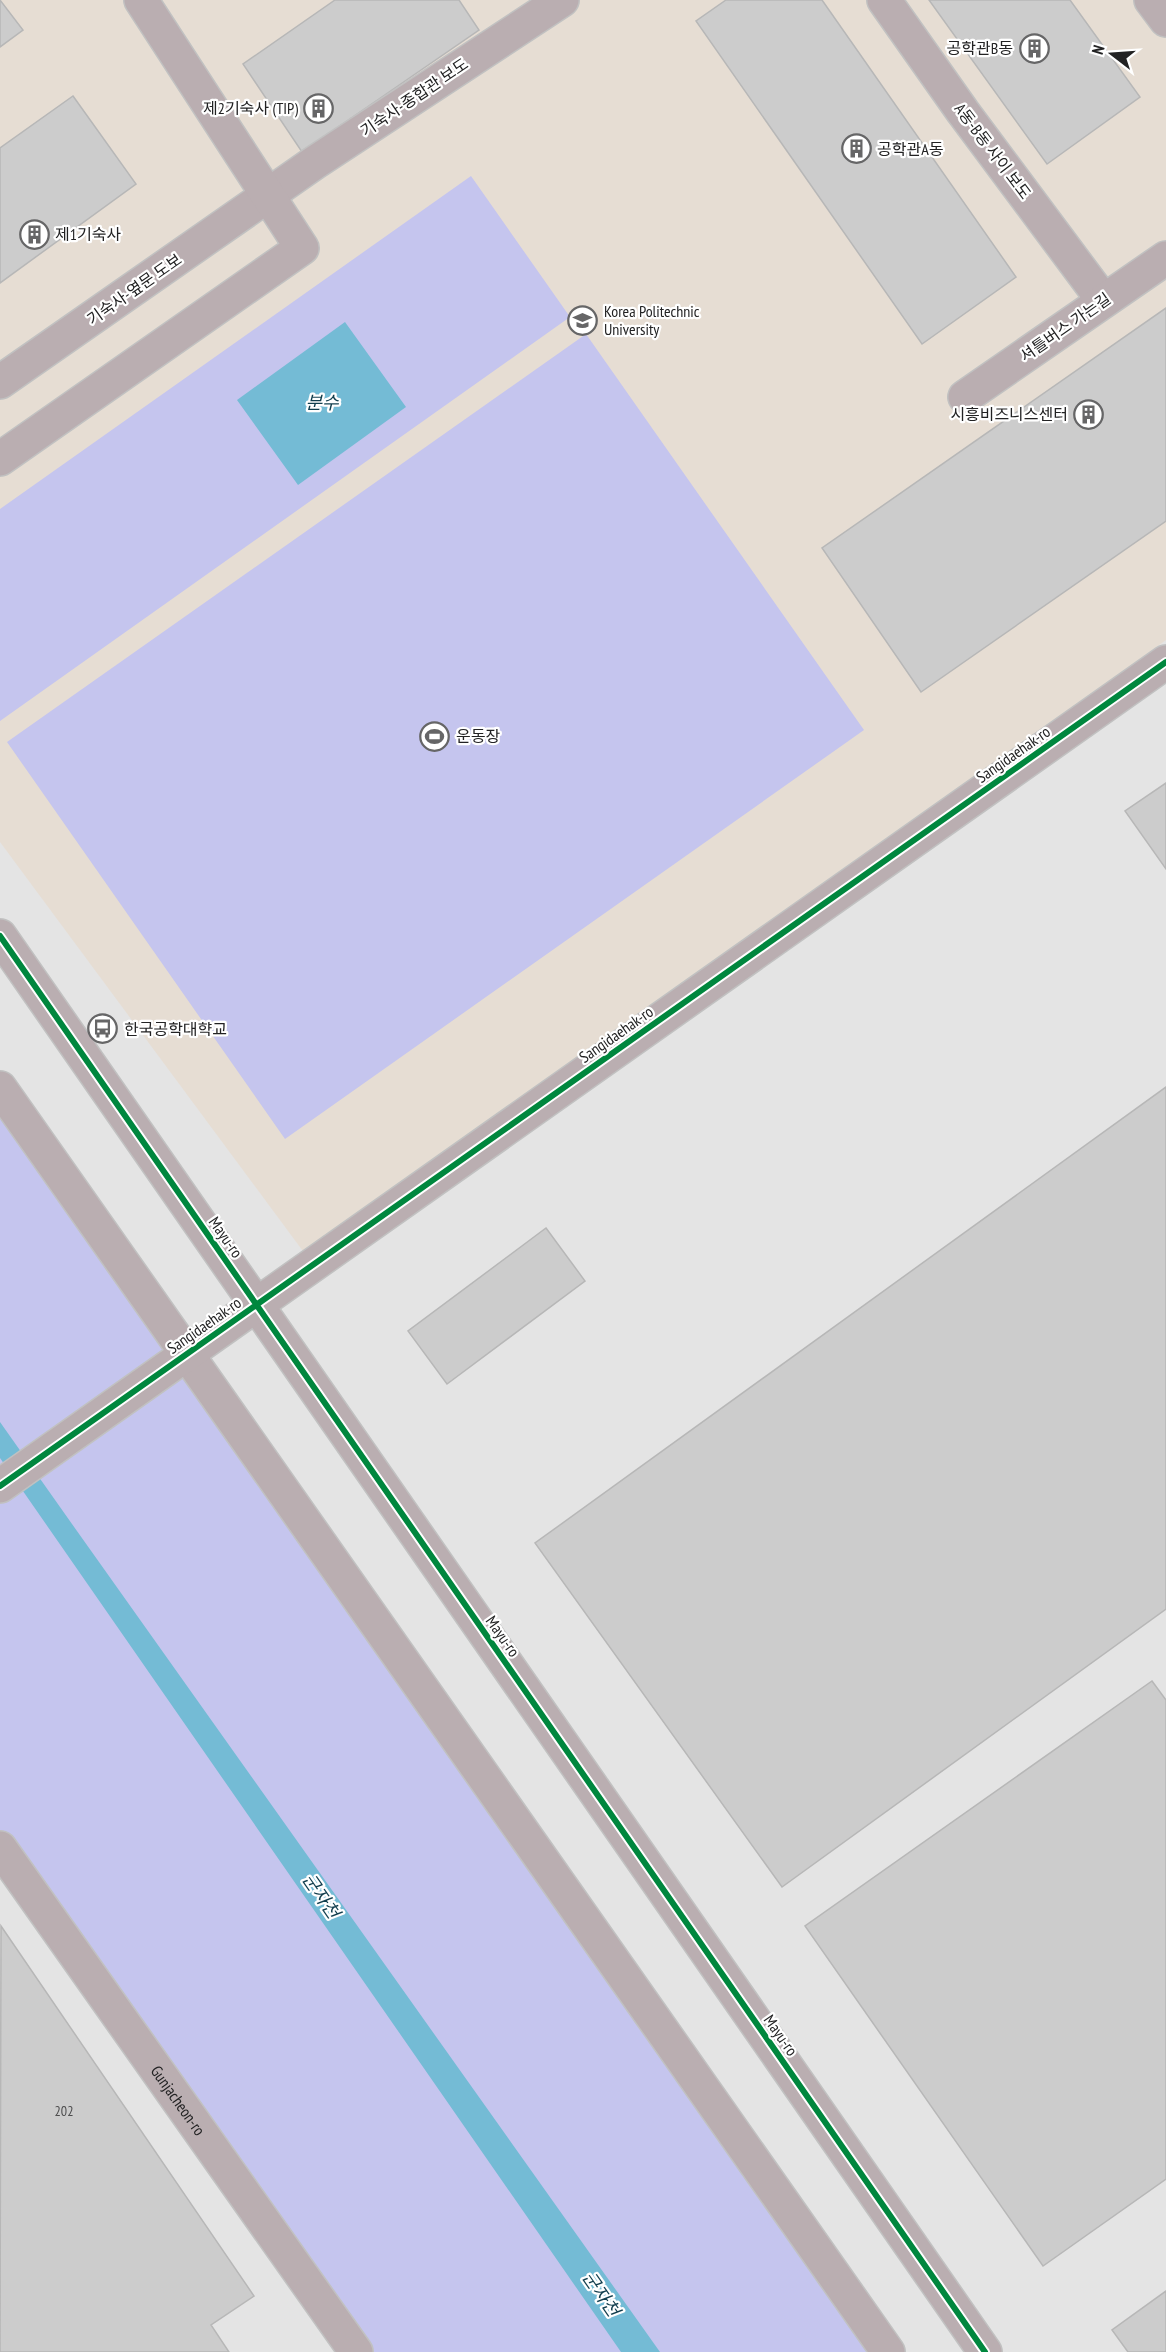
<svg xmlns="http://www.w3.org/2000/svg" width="1166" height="2352" font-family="'PT Sans Narrow','Noto Sans KR',sans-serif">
	<rect width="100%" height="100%" fill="#e4e4e4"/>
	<!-- education -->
	<path fill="#e6ddd3" d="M0 0H1166V640L311 1262 0 842Z"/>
	<!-- green -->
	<path fill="#c5c5ee" d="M471 176 570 317 0 721V509Z
		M586 334 864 730 285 1139 7 742Z
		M0 1092 888 2352H356L0 1848Z"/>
	<!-- water -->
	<path fill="#74bbd5" d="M345 322 406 407 298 485 237 400Z
		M0 1422 72 1524 660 2352H621L0 1458Z"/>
	<!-- building -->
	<path fill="#ccc" stroke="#b7b7b7" stroke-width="1.5" d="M0 0 23 30 0 47Z
		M335 0H459L479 30 302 152 243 64Z
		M726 0H822L1016 277 922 344 696 21Z
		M929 0H1070L1140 97 1047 164Z
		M73 96 136 184 0 283V148Z
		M1166 308V521L921 692 822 548Z
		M1166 783V869L1125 811Z
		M1166 1087V1609L782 1887 535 1543Z
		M546 1228 585 1281 447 1384 408 1331Z
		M1152 1681 1166 1700V2179L1043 2266 805 1926Z
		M1 1926 254 2296 211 2325 229 2352H0Z
		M1166 2291V2352H1128L1112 2330Z"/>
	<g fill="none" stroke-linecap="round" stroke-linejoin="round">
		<defs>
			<g id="minor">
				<path d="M884 0 963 112 1103 300"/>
				<path d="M1151 0 1166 20"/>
				<path d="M0 382 314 163 562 0"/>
				<path d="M965 397 1166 258"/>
				<path d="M0 459 302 248 141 0"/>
				<path d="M0 936 985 2352"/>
				<path d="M0 1088 888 2352"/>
				<path d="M0 1486 1166 662"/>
				<path id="s1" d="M0 1848 356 2352"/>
			</g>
		</defs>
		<!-- minor casing -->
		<use href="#minor" stroke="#c1c1c1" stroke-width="36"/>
		<!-- minor -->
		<use href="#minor" stroke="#baaeb1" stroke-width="33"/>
		<defs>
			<path id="cycleway" d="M0 936 985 2352
				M0 1486 1166 662"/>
		</defs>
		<!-- cycleway casing -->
		<use href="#cycleway" stroke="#fff" stroke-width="10"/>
		<!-- cycleway -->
		<use href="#cycleway" stroke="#00873e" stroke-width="6"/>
	</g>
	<!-- icons -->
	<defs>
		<symbol id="building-ring" viewBox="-11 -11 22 22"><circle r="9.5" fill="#fff" stroke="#666667" stroke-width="1.5"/><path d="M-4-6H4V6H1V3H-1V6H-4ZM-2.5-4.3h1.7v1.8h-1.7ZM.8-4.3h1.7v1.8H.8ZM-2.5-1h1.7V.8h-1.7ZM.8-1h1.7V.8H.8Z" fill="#666667"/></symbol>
		<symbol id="university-ring" viewBox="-11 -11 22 22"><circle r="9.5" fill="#fff" stroke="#666667" stroke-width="1.5"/><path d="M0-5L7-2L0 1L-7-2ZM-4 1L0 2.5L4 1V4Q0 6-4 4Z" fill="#666667"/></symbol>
		<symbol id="stadium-ring" viewBox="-11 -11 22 22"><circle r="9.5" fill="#fff" stroke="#666667" stroke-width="1.5"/><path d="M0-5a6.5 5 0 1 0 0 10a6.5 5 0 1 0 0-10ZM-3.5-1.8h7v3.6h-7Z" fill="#666667"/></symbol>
		<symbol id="bus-ring" viewBox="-11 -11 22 22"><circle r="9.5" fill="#fff" stroke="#666667" stroke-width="1.5"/><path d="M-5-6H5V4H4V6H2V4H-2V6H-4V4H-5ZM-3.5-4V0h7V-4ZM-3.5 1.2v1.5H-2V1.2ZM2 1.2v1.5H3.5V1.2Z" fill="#666667"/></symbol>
	</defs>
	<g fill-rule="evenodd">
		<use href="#building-ring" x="1018" y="32" width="33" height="33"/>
		<use href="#building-ring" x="302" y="92" width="33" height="33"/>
		<use href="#building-ring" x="840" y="132" width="33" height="33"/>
		<use href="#building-ring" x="18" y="218" width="33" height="33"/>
		<use href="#university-ring" x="566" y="304" width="33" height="33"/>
		<use href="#building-ring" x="1072" y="398" width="33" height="33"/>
		<use href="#stadium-ring" x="418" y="720" width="33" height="33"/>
		<use href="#bus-ring" x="86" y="1012" width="33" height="33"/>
	</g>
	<g text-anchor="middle" stroke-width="4.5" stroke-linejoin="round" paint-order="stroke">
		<!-- number labels -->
		<g font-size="14" fill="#4c4c4d">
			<text x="64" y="2116">202</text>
		</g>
		<!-- poi labels -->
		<g font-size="16" fill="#222223" stroke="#fff" text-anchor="start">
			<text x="1013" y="54" text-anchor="end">공학관B동</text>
			<text x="298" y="114" text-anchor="end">제2기숙사 (TIP)</text>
			<text x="877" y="155">공학관A동</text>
			<text x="55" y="240">제1기숙사</text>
			<text x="604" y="317">Korea Politechnic<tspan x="604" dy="18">University</tspan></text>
			<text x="1068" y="420" text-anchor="end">시흥비즈니스센터</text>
			<text x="456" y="742">운동장</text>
			<text x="124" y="1035">한국공학대햑교</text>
		</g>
		<!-- street labels -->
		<g font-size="16" fill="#222223" stroke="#fff">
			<text transform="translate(414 97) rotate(-34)" y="6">기숙사-종합관 보도</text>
			<text transform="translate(993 151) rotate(53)" y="6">A동-B동 사이 보도</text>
			<text transform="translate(134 289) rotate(-35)" y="6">기숙사-옆문 도보</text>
			<text transform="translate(1065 327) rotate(-35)" y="6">셔틀버스 가는길</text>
			<text transform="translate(1013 754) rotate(-35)" y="6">Sangidaehak-ro</text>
			<text transform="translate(616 1034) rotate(-35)" y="6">Sangidaehak-ro</text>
			<text transform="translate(226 1237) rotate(55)" y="6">Mayu-ro</text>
			<text transform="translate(204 1325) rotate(-35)" y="6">Sangidaehak-ro</text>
			<text transform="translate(503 1636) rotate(55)" y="6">Mayu-ro</text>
			<text transform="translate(781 2035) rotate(55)" y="6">Mayu-ro</text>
			<text dy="6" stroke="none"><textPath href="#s1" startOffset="309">Gunjacheon-ro</textPath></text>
		</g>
		<!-- water labels -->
		<g font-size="18" font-style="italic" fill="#103d4d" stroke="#fff">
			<text x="322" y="409">분수</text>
			<text transform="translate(321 1896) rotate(55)" y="6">군자천</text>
			<text transform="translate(601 2294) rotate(55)" y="6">군자천</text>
		</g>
	</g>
	<!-- north arrow -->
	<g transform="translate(1112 54) rotate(287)" stroke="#ffffff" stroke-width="4.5" paint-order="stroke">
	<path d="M0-4.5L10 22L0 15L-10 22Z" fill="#222223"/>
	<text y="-9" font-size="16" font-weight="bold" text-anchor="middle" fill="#222223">N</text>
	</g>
</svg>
